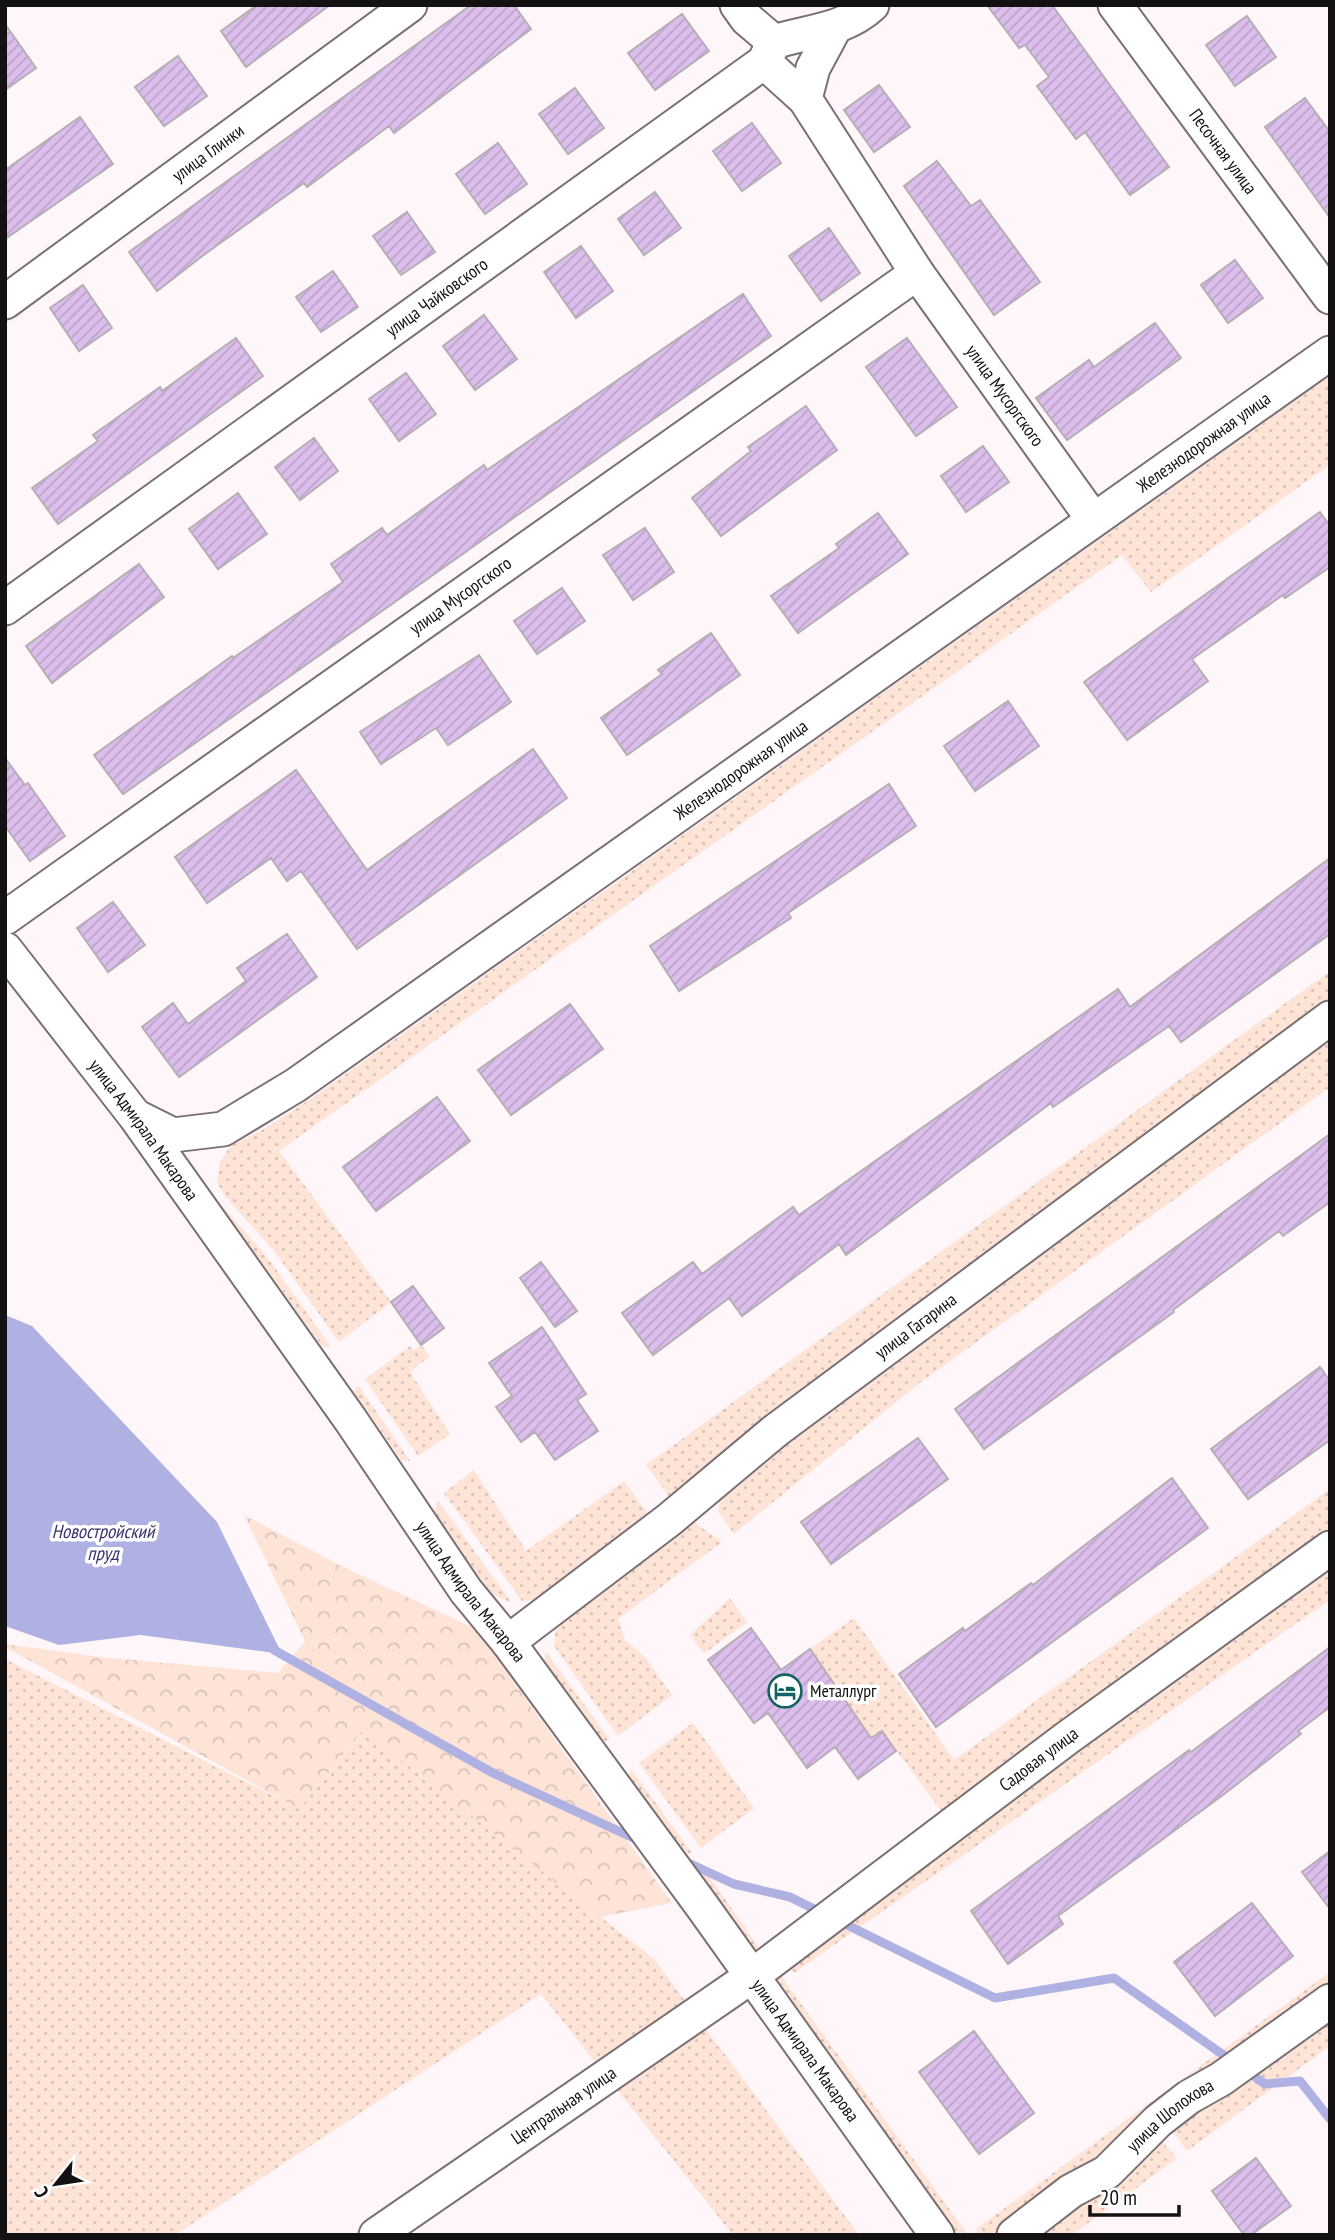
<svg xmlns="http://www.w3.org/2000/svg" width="1335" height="2240" font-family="'PT Sans Narrow',sans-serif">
	<defs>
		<pattern id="grass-dots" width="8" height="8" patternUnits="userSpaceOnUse" patternTransform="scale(1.75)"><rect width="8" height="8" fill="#fee3d7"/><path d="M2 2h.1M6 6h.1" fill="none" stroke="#d9c2b8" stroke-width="1.8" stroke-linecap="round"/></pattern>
		<pattern id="forest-crowns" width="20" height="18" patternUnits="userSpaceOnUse" patternTransform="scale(1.75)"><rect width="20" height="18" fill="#fee3d7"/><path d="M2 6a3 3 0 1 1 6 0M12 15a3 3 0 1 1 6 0" fill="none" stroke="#d9c2b8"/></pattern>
		<pattern id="building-hatch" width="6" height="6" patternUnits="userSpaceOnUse" patternTransform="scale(1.75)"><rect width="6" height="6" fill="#dcbeec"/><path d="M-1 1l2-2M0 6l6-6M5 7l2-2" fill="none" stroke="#bca2c9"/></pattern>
	</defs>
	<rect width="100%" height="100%" fill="#fff6fa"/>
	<!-- grass -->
	<path fill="url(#grass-dots)" d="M1330 376V465L1151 592 1122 555 279 1151 391 1302 339 1342 275 1252 224 1195 217 1182 220 1162 232 1144 259 1132 312 1098Z
		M1330 971V1003L671 1499 646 1465Z
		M1330 1033V1087L917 1385 734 1534 718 1511 720 1495 781 1444Z
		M218 1201 268 1258 331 1347 322 1346Z
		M421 1345 430 1356 410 1372 450 1434 418 1456 365 1379 410 1346 414 1351Z
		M358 1385 410 1461H402L354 1392Z
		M474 1470 526 1551 624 1481 650 1516 543 1600 522 1601 444 1493Z
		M1330 1489V1536L946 1817 882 1731 871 1738 810 1649 854 1618 954 1760Z
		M438 1501 512 1603 481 1589 440 1528 434 1512Z
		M685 1523H695L722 1542 618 1619 625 1640 645 1657 672 1695 618 1736 554 1646 556 1623Z
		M1330 1560V1600L794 1973 784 1959Z
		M730 1598 747 1622 704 1654 690 1635Z
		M546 1652 610 1740 600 1742 543 1664Z
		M5 1659 299 1809 363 1730 654 1959 859 2235H733L541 1994 175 2235H5Z
		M693 1723 754 1808 701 1848 639 1763Z
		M631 1769 692 1853 683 1855 628 1780Z
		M704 1869 760 1949 753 1952 700 1879Z
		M776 1969 968 2235H949L771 1979Z
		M1330 1972V1990L1000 2235H980L976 2229Z
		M1330 2013V2046L1187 2151 1171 2129Z
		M1158 2137 1177 2158 1072 2235H1027Z"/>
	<!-- forest -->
	<path fill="url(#forest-crowns)" d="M244 1515 347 1569 476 1629 672 1903 600 1917 363 1730 299 1809 5 1647V1644L100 1657 278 1673 305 1641Z"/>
	<!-- water -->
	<path fill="#b0b1e3" d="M5 1315 32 1326 217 1522 282 1654 141 1635 59 1645 5 1626Z"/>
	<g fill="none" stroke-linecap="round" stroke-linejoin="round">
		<!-- stream -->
		<path stroke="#b0b1e3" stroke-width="9" d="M274 1650 493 1773 640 1841
			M684 1861 734 1884 790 1897 824 1914
			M837 1920 995 1998 1114 1978 1232 2061
			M1247 2071 1265 2084 1300 2081 1330 2119"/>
	</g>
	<!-- building -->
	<path fill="url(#building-hatch)" stroke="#b4afb6" stroke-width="2" d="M257 5H330L246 67 221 31Z
		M471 5H514L531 29 394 133 389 126 307 187 304 183 205 254 157 291 129 252Z
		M987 5H1052L1169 167 1130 195 1085 132 1076 139 1037 86 1049 77 1025 45 1019 48Z
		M682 14 709 51 655 90 628 53Z
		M1247 16 1276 57 1235 86 1206 45Z
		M5 24 36 68 5 90Z
		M178 56 207 96 164 126 135 87Z
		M879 85 910 127 874 152 844 110Z
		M575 88 604 128 568 154 539 114Z
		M1305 98 1330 132V218L1265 127Z
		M80 117 113 164 5 239V170Z
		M752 123 781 163 742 191 713 151Z
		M498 143 527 184 485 214 456 174Z
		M937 161 971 206 980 200 1040 282 994 315 904 186Z
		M655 192 681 228 644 255 618 219Z
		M407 212 435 252 401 275 373 236Z
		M829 228 860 273 821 301 789 256Z
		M581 246 613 291 576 318 544 272Z
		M1235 260 1263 298 1228 323 1201 285Z
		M333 271 358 307 321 332 296 297Z
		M83 285 112 328 79 351 50 308Z
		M743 294 771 336 123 794 94 755 232 656 233 658 343 582 331 564 382 528 387 535 484 465 487 470Z
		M484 315 517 359 475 390 443 346Z
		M1155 323 1181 358 1067 440 1036 398 1089 360 1094 367Z
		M236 338 263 376 58 524 32 488 98 441 93 435 160 387 162 391Z
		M907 338 957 407 916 436 866 367Z
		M406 373 436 414 399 441 369 399Z
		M806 406 837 450 721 536 692 498 751 451 748 447Z
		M314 438 338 471 300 500 275 467Z
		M983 446 1009 482 966 512 941 476Z
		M238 493 267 534 218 569 189 529Z
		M1320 512 1330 526V567L1285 598 1283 595 1192 659 1208 681 1127 740 1084 682Z
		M878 513 908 554 798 633 771 596 839 548 836 544Z
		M645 528 674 572 633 600 603 555Z
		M139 564 164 597 52 683 26 646Z
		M562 588 585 621 537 654 514 621Z
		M711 633 740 675 627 755 601 718 662 674 658 670Z
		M479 655 511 702 448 745 436 728 381 764 360 732Z
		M1008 701 1039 746 975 791 944 746Z
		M533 749 567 798 357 949 301 871 287 881 271 858 207 903 175 857 296 770 367 870Z
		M5 758 25 785 28 783 65 836 30 861 5 826Z
		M889 784 916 826 788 913 791 918 679 991 650 946Z
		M1330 858V934L1181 1042 1169 1026 1053 1107 1051 1103 846 1255 839 1244 742 1316 729 1298 653 1355 622 1313 693 1262 702 1274 793 1207 799 1215 1118 989 1130 1007Z
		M113 902 145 945 108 972 77 928Z
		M287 934 317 977 179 1077 142 1027 173 1003 188 1024 246 981 237 968Z
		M570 1004 603 1049 511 1115 478 1070Z
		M437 1097 470 1141 376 1211 343 1167Z
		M1330 1134V1202L1283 1236 1279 1231 1173 1310 1174 1312 984 1449 955 1409Z
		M541 1262 577 1311 555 1327 520 1278Z
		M413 1286 444 1328 421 1345 391 1302Z
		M542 1327 586 1394 577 1400 598 1431 555 1460 535 1432 521 1442 496 1407 512 1396 489 1363Z
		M1320 1367 1330 1381V1440L1248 1499 1211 1449Z
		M918 1438 948 1479 831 1564 801 1522Z
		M1172 1478 1208 1528 936 1727 899 1674 963 1628 965 1631 1031 1583 1033 1585Z
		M751 1628 781 1670 810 1649 871 1738 882 1731 896 1751 858 1779 835 1747 807 1768 768 1713 754 1723 708 1660Z
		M1330 1647V1707L1298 1731 1301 1734 1223 1795 1058 1916 1063 1924 1008 1964 971 1911 1189 1750 1191 1752Z
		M1330 1851V1909L1302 1872Z
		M1252 1903 1293 1956 1215 2016 1174 1962Z
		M974 2031 1034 2113 979 2154 919 2072Z
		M1256 2158 1291 2206 1251 2235H1244L1212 2191Z"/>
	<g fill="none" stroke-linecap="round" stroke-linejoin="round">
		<defs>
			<g id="minor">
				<path d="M737 5 747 19 774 42"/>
				<path id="s1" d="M1115 5 1330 297"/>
				<path id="s2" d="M764 62 805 99 917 273 1093 519"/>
				<path d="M805 99 813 68 834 29"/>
				<path id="s3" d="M5 302 410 5"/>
				<path id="s4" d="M5 608 764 62 774 42C808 31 844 31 872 5"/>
				<path id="s5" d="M5 918 917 273"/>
				<path id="s6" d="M5 949 135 1116 350 1419 466 1591 508 1642 702 1906 937 2235"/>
				<path id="s7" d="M137 1117 173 1135 223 1129 296 1085 1330 353"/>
				<path id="s8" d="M508 1642 670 1519 775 1431 1330 1018"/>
				<path id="s9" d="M376 2235 752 1976 1067 1738 1330 1548"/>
				<path id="s10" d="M1014 2235 1071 2191 1107 2172 1158 2121 1189 2097 1221 2079 1330 2001"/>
			</g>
		</defs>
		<!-- minor casing -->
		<use href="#minor" stroke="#787074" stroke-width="37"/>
		<!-- minor -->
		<use href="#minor" stroke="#fff" stroke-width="33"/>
	</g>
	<!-- icons -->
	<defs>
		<symbol id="hotel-ring" viewBox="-11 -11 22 22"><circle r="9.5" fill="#fff" stroke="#126262" stroke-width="1.5"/><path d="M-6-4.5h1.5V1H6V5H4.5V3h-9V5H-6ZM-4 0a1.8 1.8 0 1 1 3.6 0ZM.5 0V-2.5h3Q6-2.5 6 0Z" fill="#126262"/></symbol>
	</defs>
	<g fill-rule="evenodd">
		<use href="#hotel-ring" x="766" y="1672" width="38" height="38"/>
	</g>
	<g text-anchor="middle" stroke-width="7" stroke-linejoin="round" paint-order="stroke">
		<!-- street labels -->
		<g font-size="18" fill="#141112" stroke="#fff">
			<text dy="6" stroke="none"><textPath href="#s1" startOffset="182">Песочная улица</textPath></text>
			<text dy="6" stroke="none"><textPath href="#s3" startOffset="252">улица Глинки</textPath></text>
			<text dy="6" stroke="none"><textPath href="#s4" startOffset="532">улица Чайковского</textPath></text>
			<text dy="6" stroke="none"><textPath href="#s2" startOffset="413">улица Мусоргского</textPath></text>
			<text dy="6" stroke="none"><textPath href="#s7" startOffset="1288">Железнодорожная улица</textPath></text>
			<text dy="6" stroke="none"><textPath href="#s5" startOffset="558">улица Мусоргского</textPath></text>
			<text dy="6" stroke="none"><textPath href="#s7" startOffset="721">Железнодорожная улица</textPath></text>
			<text dy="6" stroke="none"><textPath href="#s6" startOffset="228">улица Адмирала Макарова</textPath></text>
			<text dy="6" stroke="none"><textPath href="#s8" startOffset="516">улица Гагарина</textPath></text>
			<text dy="6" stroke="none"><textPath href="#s6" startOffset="794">улица Адмирала Макарова</textPath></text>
			<text dy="6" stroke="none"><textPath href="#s9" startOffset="816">Садовая улица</textPath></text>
			<text dy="6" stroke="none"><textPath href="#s6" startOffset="1362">улица Адмирала Макарова</textPath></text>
			<text dy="6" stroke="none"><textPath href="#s9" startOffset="228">Центральная улица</textPath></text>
			<text dy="6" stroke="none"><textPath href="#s10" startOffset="198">улица Шолохова</textPath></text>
		</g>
		<!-- poi labels -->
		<g font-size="18" fill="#141112" stroke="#fff" text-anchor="start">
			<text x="810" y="1697">Металлург</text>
		</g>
		<!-- water labels -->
		<g font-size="19" font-style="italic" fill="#38326e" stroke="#fff">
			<text x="103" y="1538">Новостройский<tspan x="103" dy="22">пруд</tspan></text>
		</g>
	</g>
	<!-- border -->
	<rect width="1335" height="2240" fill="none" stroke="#141112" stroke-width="14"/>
	<!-- north arrow -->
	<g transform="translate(56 2184) rotate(240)" stroke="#ffffff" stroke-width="5" paint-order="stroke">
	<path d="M0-5L12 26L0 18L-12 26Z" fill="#141112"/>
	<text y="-10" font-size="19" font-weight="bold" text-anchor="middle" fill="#141112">С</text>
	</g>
	<!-- scale -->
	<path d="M1090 2205v10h89v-10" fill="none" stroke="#141112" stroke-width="3.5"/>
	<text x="1100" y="2205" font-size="21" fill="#141112" stroke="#ffffff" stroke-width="5" paint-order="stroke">20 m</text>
</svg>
